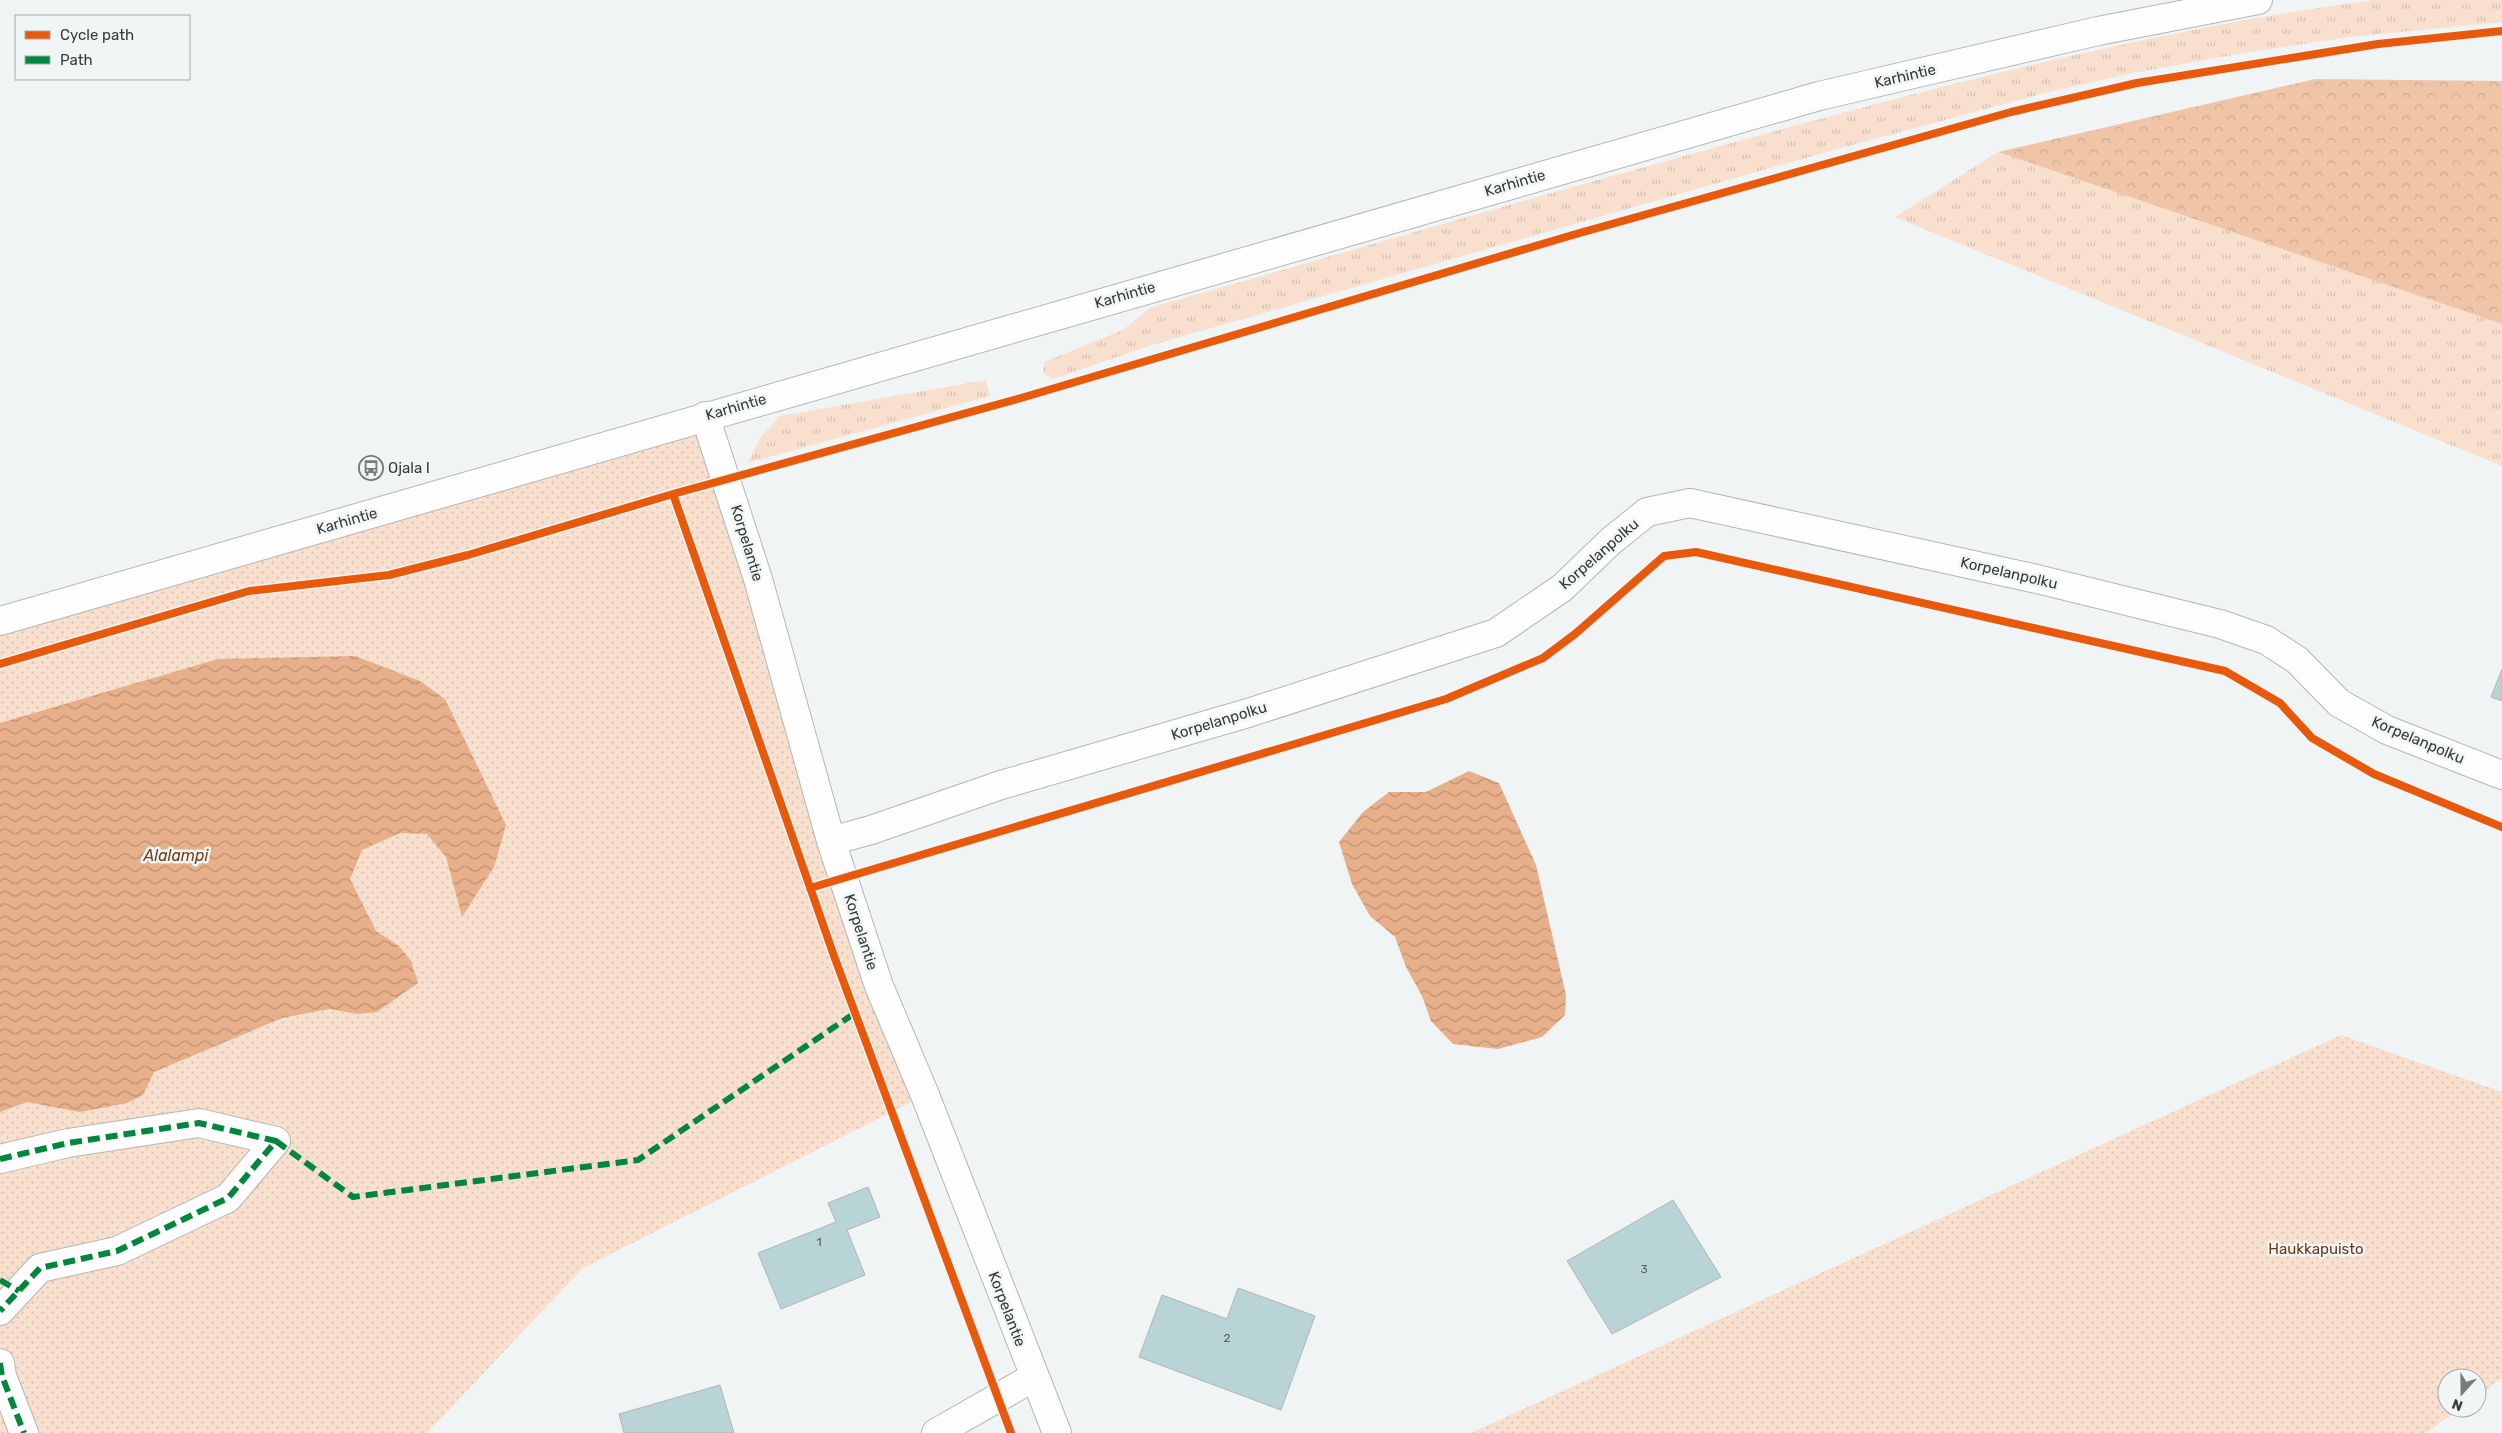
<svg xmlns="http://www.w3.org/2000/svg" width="2502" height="1433" font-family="Rubik,sans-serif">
	<defs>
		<pattern id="grass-tufts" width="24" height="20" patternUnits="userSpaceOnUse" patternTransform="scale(1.25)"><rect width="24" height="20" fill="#f8dfce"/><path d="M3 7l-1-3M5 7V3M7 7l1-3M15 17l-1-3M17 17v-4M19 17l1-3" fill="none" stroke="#d5c0b2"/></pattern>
		<pattern id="forest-crowns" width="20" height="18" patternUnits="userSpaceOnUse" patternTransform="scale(1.25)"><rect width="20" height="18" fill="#efc4a7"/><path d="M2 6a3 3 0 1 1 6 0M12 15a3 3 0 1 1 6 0" fill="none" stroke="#cea990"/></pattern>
		<pattern id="park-dots" width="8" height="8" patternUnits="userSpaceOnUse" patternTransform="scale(1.25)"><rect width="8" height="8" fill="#f8dfce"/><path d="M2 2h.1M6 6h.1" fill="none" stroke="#d5c0b2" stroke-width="1.8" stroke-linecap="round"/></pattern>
		<pattern id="water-waves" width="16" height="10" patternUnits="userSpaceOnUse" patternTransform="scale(1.25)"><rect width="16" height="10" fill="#e7b08b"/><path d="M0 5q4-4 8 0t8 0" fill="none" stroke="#bc9073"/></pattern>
	</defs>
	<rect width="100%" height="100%" fill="#f1f4f5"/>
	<!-- grass -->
	<path fill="url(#grass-tufts)" d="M2374 0H2502V22L2350 37 2250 52 2133 73 2049 92 1837 149 1152 345 1053 379 1043 373 1044 362 1123 330 1150 308C1378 243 1606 176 1835 115 2012 68 2192 24 2374 0Z
		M1998 152 2502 324V466L1895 217Z
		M986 380 990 396 748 463 760 438 780 416Z"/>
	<!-- forest -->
	<path fill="url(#forest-crowns)" d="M2315 79 2502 81V324L1998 152Z"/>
	<!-- park -->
	<path fill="url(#park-dots)" d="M694 412 925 1095 583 1268 427 1433H0V620Z
		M2341 1035 2502 1092V1378L2477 1396V1378H2447V1408H2460L2426 1433H1471Z"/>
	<!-- water -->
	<path fill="url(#water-waves)" d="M355 656 420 681 445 699 506 825 494 867 462 917 446 857 427 834 400 833 362 850 350 879 376 931 399 946 411 961 418 983 377 1012 358 1014 329 1009 282 1018 154 1072 143 1095 127 1103 80 1112 27 1102 0 1112V723L218 659Z
		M1469 771 1499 783 1536 865 1566 995 1565 1015 1542 1037 1498 1049 1453 1044 1431 1021 1422 996 1406 967 1395 937 1370 916 1352 884 1339 842 1363 812 1389 792H1426Z"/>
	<!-- building -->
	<path fill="#b8d4d6" stroke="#b2b4b4" d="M2502 669V701L2491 697Z
		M868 1187 880 1217 847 1230 865 1275 781 1309 758 1253 836 1222 828 1203Z
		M1673 1200 1721 1277 1612 1334 1567 1261Z
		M1238 1288 1315 1316 1281 1410 1139 1357 1162 1295 1227 1319Z
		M720 1385 734 1433H624L619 1414Z"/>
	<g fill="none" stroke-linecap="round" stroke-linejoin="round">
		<defs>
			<path id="minor" d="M705 416 758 579 831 841 879 986 925 1095 1057 1433
				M831 841 871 830 1001 785 1248 713 1496 633 1562 588 1611 541 1647 512 1690 503 2037 579 2220 624 2266 640 2297 660 2339 703 2387 730 2502 775
				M0 1159 68 1143 199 1123 276 1141 228 1198 117 1251 40 1268 0 1311
				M0 1363 2 1376 24 1433
				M936 1433 1034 1377"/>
			<path id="tertiary" d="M0 621 1819 96 2098 31 2258 0"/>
		</defs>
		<!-- minor casing -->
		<use href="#minor" stroke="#b4b6b6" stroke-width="30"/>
		<!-- tertiary casing -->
		<use href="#tertiary" stroke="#b4b6b6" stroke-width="30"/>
		<!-- minor -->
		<use href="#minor" stroke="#fdfdfe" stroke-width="28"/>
		<!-- tertiary -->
		<use href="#tertiary" stroke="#fdfdfe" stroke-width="28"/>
		<!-- quiet -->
		<path stroke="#00873e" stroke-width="6" stroke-dasharray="12 6" stroke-linecap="butt" d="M276 1141 353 1197 638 1160 855 1013
			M0 1159 68 1143 199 1123 276 1141 228 1198 117 1251 40 1268 0 1311
			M0 1280 19 1291
			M0 1363 2 1376 24 1433"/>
		<defs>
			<path id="cycleway" d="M673 494 834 956 1011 1433
				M0 664 249 591 389 575 468 555 673 494 1021 398 1576 234 2011 112 2137 83 2378 44 2502 31
				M810 888 1446 699 1543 658 1575 634 1664 556 1696 552 2225 671 2280 703 2312 738 2374 774 2502 827"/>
		</defs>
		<!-- cycleway casing -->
		<use href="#cycleway" stroke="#f0f5f6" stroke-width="11"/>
		<!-- cycleway -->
		<use href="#cycleway" stroke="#e8590c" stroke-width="8"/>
	</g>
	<!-- icons -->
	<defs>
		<symbol id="bus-ring" viewBox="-11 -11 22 22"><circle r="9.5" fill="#f0f5f6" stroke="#787b7b" stroke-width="1.5"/><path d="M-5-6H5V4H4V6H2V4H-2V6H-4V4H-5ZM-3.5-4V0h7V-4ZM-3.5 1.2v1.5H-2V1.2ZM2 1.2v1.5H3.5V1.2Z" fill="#787b7b"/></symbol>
	</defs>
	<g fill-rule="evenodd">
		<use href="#bus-ring" x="357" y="454" width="28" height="28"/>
	</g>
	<g text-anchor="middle" stroke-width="5" stroke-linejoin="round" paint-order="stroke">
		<!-- number labels -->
		<g font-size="12" fill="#576061">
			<text x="819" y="1246">1</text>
			<text x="1644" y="1273">3</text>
			<text x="1227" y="1342">2</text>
		</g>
		<!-- street labels -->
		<g font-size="15" fill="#373a3a" stroke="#f0f5f6">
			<text transform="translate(1905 76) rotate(-13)" y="5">Karhintie</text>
			<text transform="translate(1515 183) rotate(-16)" y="5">Karhintie</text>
			<text transform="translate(1125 295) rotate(-16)" y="5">Karhintie</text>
			<text transform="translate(736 407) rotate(-16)" y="5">Karhintie</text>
			<text transform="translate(347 521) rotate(-16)" y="5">Karhintie</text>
			<text transform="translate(747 543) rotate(73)" y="5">Korpelantie</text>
			<text transform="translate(1599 554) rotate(-41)" y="5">Korpelanpolku</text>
			<text transform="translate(2009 573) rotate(13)" y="5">Korpelanpolku</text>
			<text transform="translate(1219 721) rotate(-17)" y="5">Korpelanpolku</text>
			<text transform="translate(2418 740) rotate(23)" y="5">Korpelanpolku</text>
			<text transform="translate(861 932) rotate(72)" y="5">Korpelantie</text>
			<text transform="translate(1007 1309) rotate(69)" y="5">Korpelantie</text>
		</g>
		<!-- poi labels -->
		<g font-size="15" fill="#373a3a" stroke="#f0f5f6" text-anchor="start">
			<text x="388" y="473">Ojala I</text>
		</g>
		<!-- park labels -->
		<g font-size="15" fill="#703b14" stroke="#f0f5f6">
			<text x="2316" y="1254">Haukkapuisto</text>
		</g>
		<!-- water labels -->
		<g font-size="16" font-style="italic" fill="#743f19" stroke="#f0f5f6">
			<text x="176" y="861">Alalampi</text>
		</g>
	</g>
	<!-- legend -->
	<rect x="15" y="15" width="175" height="65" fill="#f0f5f6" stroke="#a6aaab"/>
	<rect x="25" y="31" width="25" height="8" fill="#e8590c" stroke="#a6aaab"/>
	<text x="60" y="40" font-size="15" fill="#373a3a">Cycle path</text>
	<rect x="25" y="56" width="25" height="8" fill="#00873e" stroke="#a6aaab"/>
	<text x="60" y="65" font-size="15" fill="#373a3a">Path</text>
	<!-- north arrow -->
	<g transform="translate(2462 1393) rotate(201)"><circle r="24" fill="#f0f5f6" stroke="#a6aaab"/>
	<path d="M0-4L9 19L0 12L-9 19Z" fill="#787b7b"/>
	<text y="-8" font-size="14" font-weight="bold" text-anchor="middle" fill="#373a3a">N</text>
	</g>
</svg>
